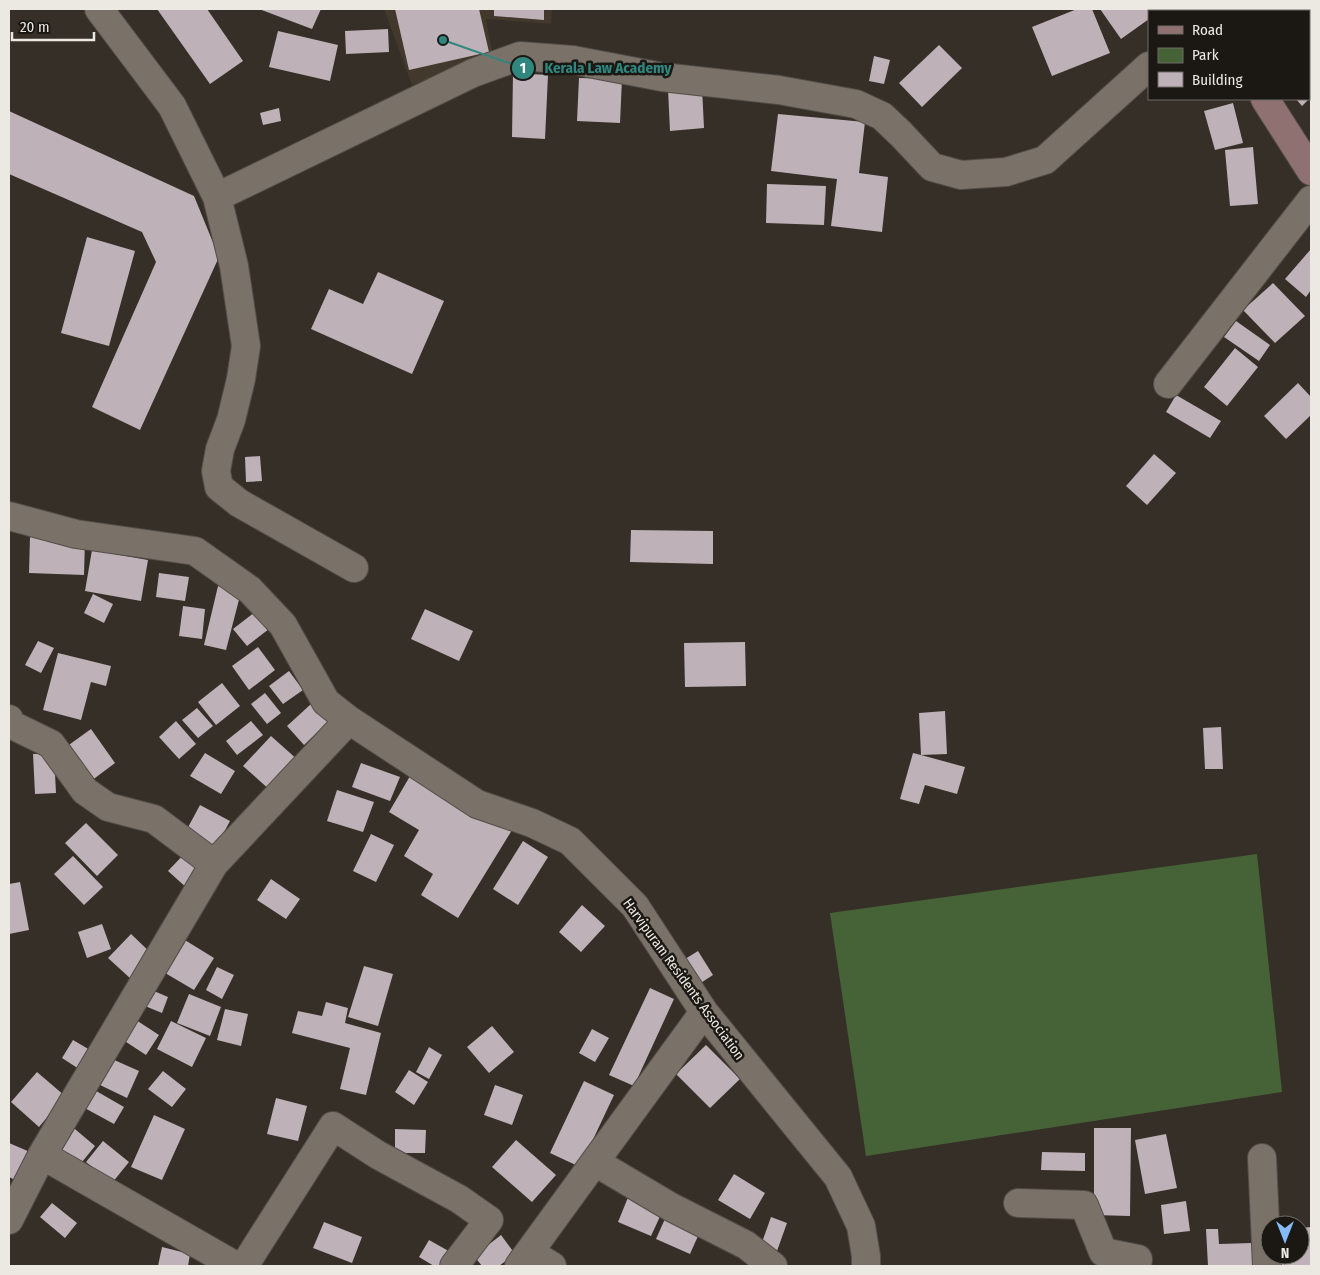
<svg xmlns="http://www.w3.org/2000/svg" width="1320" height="1275" font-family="'Fira Sans Condensed',sans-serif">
	<rect width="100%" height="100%" fill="#362f27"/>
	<!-- built -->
	<path fill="#42382b" d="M384 9H552L551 24 486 19 493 55 412 85Z"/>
	<!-- green -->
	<path fill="#466337" d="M1257 854 1282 1092 866 1156 830 913Z"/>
	<!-- building -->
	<path fill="#beb1b8" d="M157 9H207L243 61 210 84Z
		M259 9H321L312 29Z
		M395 9H479L489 52 409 70Z
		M494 9H544V20L494 16Z
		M1077 9H1092L1110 53 1052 76 1032 27Z
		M1100 9H1152L1153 11H1149V19L1121 39Z
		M1306 9H1311V49L1310 50 1311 52V97L1302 106 1296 99H1309V11H1304Z
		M388 29 389 52 346 54 345 31Z
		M278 31 338 45 330 81 269 67Z
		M939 45 962 68 922 107 899 83Z
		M874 56 890 60 884 84 869 81Z
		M513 73 548 75 545 139 512 137Z
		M579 78 622 79 620 123 577 121Z
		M702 87 704 128 670 131 668 89Z
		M1233 103 1243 143 1215 150 1204 111Z
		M279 108 281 121 263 125 260 113Z
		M9 111 194 196 219 257 140 430 92 407 156 262 142 232 9 174Z
		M778 114 865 122 859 173 888 177 882 232 831 226 837 179 771 171Z
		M1253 147 1258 204 1230 206 1225 150Z
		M767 184 826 186 824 225 766 223Z
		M87 237 135 251 109 346 61 333Z
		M1311 249V290L1306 297 1285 279Z
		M378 272 444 301 412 374 311 329 329 289 363 304Z
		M1273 283 1305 316 1275 343 1243 310Z
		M1236 321 1270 345 1259 361 1224 337Z
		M1235 348 1258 367 1227 406 1204 387Z
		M1298 383 1311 397V415L1286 439 1264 416Z
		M1176 395 1221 421 1210 438 1166 412Z
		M1154 454 1176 473 1147 505 1126 486Z
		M260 456 262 481 246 482 245 457Z
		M631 530 713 531V564L630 562Z
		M30 537 85 540 84 575 29 573Z
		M92 550 148 560 141 601 85 591Z
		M159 573 189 577 185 601 156 597Z
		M218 586 241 592 226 650 204 645Z
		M93 594 113 604 104 623 84 613Z
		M183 606 205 609 202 639 179 636Z
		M425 609 473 631 459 661 411 639Z
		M255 612 269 629 247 646 233 629Z
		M38 641 54 648 41 673 25 665Z
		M745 642 746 686 685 687 684 643Z
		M258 647 275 670 249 690 232 666Z
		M58 653 111 666 106 686 91 682 81 720 43 710Z
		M289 671 303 690 283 704 269 686Z
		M222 683 240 706 216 725 198 702Z
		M265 693 281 713 267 724 251 704Z
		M311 704 328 722 304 745 287 726Z
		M197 708 213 726 198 738 182 720Z
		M945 711 947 754 921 755 965 767 957 794 925 785 919 804 900 799 913 753 921 755 919 713Z
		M176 721 196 744 179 759 159 737Z
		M251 721 263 735 237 755 226 741Z
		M1221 727 1223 769H1205L1203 728Z
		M91 729 115 763 91 781 66 747Z
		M271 736 299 761 271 791 243 766Z
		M205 753 235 771 221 794 190 776Z
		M33 754H54L56 793 35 794Z
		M361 763 400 777 390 801 352 787Z
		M413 771 512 830 458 918 421 895 433 874 404 856 419 830 389 812Z
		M337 790 374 802 363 832 327 821Z
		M200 805 230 821 216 847 186 831Z
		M86 823 118 855 97 876 65 843Z
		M371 834 394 845 376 882 353 871Z
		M523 841 548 857 518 905 493 889Z
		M187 851 206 869 188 889 168 871Z
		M73 856 103 887 84 905 54 874Z
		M271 879 300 899 286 919 257 900Z
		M20 882 29 930 9 934V884Z
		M582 905 605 926 581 952 559 932Z
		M102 924 111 949 87 958 78 932Z
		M131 934 153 955 131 979 108 958Z
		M180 937 214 958 194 990 160 970Z
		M698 951 713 975 693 988 677 964Z
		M364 966 393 974 378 1026 348 1017Z
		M217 967 234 975 222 999 206 990Z
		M147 988 168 997 162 1013 140 1004Z
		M650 988 674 999 634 1086 609 1075Z
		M189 994 221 1007 210 1036 177 1023Z
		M326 1002 348 1008 345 1023 381 1033 366 1095 340 1089 350 1048 292 1033 298 1011 322 1016Z
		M225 1009 248 1014 241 1046 217 1040Z
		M133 1018 159 1035 146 1055 120 1038Z
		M171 1021 206 1038 192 1067 157 1049Z
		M492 1026 514 1052 489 1073 467 1047Z
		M592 1029 609 1038 595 1062 579 1053Z
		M73 1040 90 1050 79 1069 62 1058Z
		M706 1045 740 1079 710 1108 676 1074Z
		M429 1047 442 1055 429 1079 416 1072Z
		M112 1059 139 1071 127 1098 100 1085Z
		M409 1070 428 1082 414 1105 395 1092Z
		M163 1071 186 1089 172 1107 148 1089Z
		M37 1072 65 1096 39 1127 11 1102Z
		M584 1081 614 1095 580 1167 550 1153Z
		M495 1085 523 1095 512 1125 484 1115Z
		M91 1088 124 1107 114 1124 81 1106Z
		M276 1098 307 1106 298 1141 267 1134Z
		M154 1115 185 1129 162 1180 131 1167Z
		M69 1124 95 1146 78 1167 52 1145Z
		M1094 1128H1131L1130 1216 1094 1215Z
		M395 1129 426 1130 425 1153H395Z
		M1166 1134 1177 1188 1145 1194 1135 1140Z
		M516 1140 556 1175 532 1202 492 1167Z
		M103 1141 129 1162 112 1183 86 1162Z
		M9 1143 30 1152 17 1181 9 1177Z
		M1042 1152 1085 1153V1171L1041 1170Z
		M734 1174 765 1193 750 1219 718 1200Z
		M629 1195 663 1210 651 1236 618 1222Z
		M1186 1201 1190 1231 1164 1234 1161 1205Z
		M52 1203 77 1223 65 1238 40 1217Z
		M668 1212 702 1227 690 1254 656 1239Z
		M771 1217 787 1223 777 1251 761 1245Z
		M324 1222 362 1237 352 1263 313 1248Z
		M1311 1227V1266H1279L1278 1255H1300V1228Z
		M1206 1229H1218L1219 1244 1252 1243 1253 1266H1208Z
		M501 1235 515 1254 499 1266H482L474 1256Z
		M429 1240 454 1254 446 1266H434L419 1257Z
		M162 1247 190 1254 188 1266H158Z"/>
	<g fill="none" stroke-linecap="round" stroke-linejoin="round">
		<defs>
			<path id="street" d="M99 9 172 106 217 197 234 266 246 346 241 379 231 420 220 449 216 471 219 487 239 503 354 568
				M217 197 473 73 520 56 573 60 662 77 779 90 856 104 882 116 901 134 932 167 961 175 1006 172 1045 160 1149 66
				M1168 384 1311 200
				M9 516 76 534 195 551 250 590 283 625 326 702 349 720 477 804 532 823 570 841 635 906 704 1012 838 1177 861 1226 866 1256V1266
				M9 719 10 724 51 744 85 791 108 807 154 819 214 864
				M42 1155 236 1266
				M1262 1158 1267 1266
				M595 1162 671 1207 746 1245 773 1266
				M1018 1203 1084 1205 1103 1252 1138 1259 1137 1266
				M9 1220 42 1155 214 864 349 720
				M529 1252 552 1266
				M244 1266 333 1126 378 1155 459 1199 489 1220 454 1266
				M519 1266 704 1012"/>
			<path id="secondary" d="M1200 9 1202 11
				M1265 99 1311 171"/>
		</defs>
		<!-- street casing -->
		<use href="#street" stroke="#534d47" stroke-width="30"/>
		<!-- secondary casing -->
		<use href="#secondary" stroke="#534d47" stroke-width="30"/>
		<!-- street -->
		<use href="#street" stroke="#7a7269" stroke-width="28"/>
		<!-- secondary -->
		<use href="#secondary" stroke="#8f7172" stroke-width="28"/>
	</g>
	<g text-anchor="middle" stroke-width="5" stroke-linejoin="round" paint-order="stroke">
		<!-- street labels -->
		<g font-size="14" fill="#ece8e2" stroke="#1b1814">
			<text transform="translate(684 979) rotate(54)" y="5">Harvipuram Residents Association</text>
		</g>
	</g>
	<!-- callouts -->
	<path fill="none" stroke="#30877f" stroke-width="2" d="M443 40L523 68"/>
	<g fill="#30877f" stroke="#1b1814" stroke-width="2">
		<circle cx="443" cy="40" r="5"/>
		<circle cx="523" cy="68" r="12"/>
	</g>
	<g font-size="15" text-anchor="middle" font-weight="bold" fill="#fff">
		<text x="523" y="73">1</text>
	</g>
	<g font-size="15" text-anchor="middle" font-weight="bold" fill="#30877f" stroke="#1b1814" stroke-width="5" stroke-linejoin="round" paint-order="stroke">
		<text x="608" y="73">Kerala Law Academy</text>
	</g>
	<!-- border -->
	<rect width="1320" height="1275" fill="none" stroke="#ece8e2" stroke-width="20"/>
	<!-- legend -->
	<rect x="1148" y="10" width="162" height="90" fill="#1b1814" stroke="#6f6b66"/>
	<rect x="1158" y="26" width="25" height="8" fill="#8f7172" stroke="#6f6b66"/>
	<text x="1192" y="35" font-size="15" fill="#ece8e2">Road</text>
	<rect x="1158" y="48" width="25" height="15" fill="#466337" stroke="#6f6b66"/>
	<text x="1192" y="60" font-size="15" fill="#ece8e2">Park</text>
	<rect x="1158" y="72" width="25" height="15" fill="#beb1b8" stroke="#6f6b66"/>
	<text x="1192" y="85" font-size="15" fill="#ece8e2">Building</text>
	<!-- north arrow -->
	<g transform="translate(1285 1240) rotate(180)"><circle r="24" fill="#1b1814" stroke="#6f6b66"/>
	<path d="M0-4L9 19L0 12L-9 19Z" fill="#84bcfb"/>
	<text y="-8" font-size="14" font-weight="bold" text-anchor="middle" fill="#ece8e2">N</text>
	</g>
	<!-- scale -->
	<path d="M12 32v8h82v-8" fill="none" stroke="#ece8e2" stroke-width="2.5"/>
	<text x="20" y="32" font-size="15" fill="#ece8e2" stroke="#1b1814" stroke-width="4" paint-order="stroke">20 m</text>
</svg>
